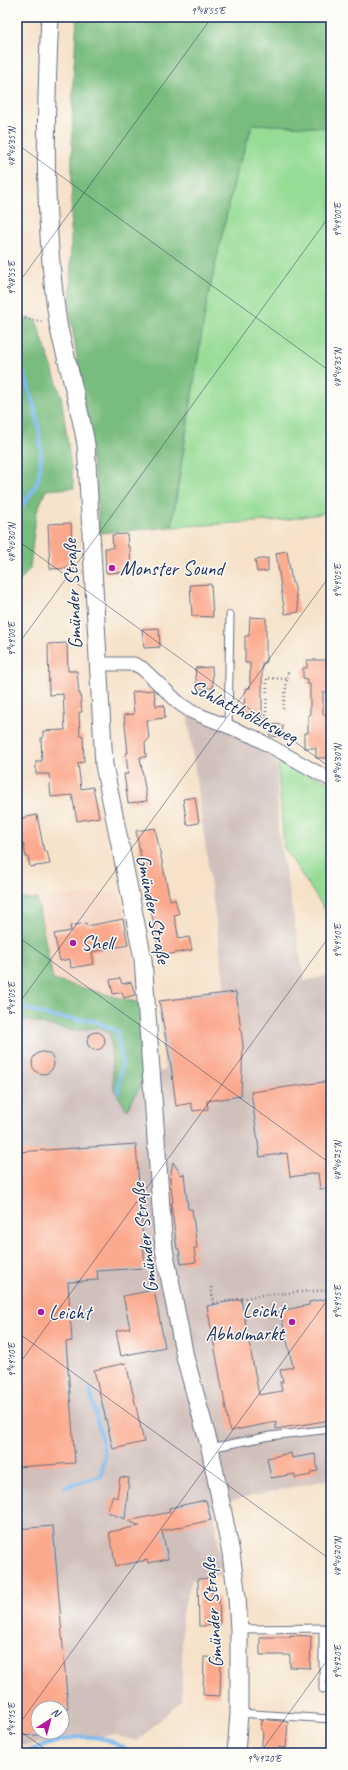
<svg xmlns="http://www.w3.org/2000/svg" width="348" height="1770" font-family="Caveat,sans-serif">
	<rect width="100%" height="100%" fill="#fdfcf7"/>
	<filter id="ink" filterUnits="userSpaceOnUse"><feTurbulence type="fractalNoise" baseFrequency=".025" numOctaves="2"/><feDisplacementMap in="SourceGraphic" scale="8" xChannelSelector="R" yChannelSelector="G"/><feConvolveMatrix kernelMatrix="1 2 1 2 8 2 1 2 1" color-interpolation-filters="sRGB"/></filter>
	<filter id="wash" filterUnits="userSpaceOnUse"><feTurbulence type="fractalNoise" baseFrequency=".012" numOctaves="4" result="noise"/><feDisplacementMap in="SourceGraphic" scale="16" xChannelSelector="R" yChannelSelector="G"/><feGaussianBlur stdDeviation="0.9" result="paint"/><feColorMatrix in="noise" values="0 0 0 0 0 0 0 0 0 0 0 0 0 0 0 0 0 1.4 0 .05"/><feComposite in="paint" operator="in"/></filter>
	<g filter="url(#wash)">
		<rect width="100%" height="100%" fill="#f5e2c9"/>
		<!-- built -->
		<path fill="#f4d3c0" d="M119 891 147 1005 53 980 37 899Z"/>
		<!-- industrial -->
		<path fill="#d0c0bc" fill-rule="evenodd" d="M187 713 251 741 277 761 278 830 305 981 331 974V1440L326 1441 331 1468V1479L213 1504 223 1576 192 1580 182 1612V1700L137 1741 113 1735 17 1746V1018L75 1031 98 1027 110 1033 114 1089 165 1070 159 1001 225 988ZM38 1708H62V1732H38Z"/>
		<!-- green -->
		<path fill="#96dc95" stroke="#58867a" d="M253 124 331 128V512L284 520 172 527 206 306 236 173Z
			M283 760 331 784V919L284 848 278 766Z"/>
		<!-- forest -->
		<path fill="#78bc7e" stroke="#4a766e" d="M77 17H331V128L253 124 236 173 206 306 171 527 99 533 96 487 70 311 73 83Z
			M17 317 36 320 61 395 74 488 46 490 36 514 30 568 17 585V452L19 449 17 441Z
			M17 898 37 899 53 980 147 1005 145 1077 127 1110 114 1089 110 1033 98 1027 75 1031 17 1018Z"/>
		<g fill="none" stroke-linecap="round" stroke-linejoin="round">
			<!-- stream -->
			<path stroke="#7cbaef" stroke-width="4" d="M17 359C32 387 47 448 38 479 36 489 23 504 17 513
				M17 1006 53 1017 95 1021 117 1031 122 1061 118 1092
				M65 1487 101 1476 105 1454 90 1390
				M24 1753C61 1740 95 1724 130 1753"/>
		</g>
		<g id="blocks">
			<!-- building -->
			<path fill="#fba98d" d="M71 523 73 568 50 569 48 524Z
				M127 534 128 547H130L131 572 106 573 105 548H113L112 535Z
				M287 551 292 583H294L299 612 285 614 276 553Z
				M268 558V571L257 572 255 560Z
				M211 584 213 617 192 616 190 585Z
				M250 617 266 618V663H262V716H244L245 688H250V663H245V636H249Z
				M159 628 160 647 144 648 142 629Z
				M67 643 68 671H77L79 694 80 693 82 712H79L80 736 83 735 84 762 78 763 81 789 93 787 99 817 77 821 72 795 51 797 49 774H36V761H42L41 738H43V731L65 730 63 694 49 695 48 644Z
				M307 660H331V676H328V692H323V715H329L330 758H316V748H304V733H308V715H310V684H307V679L303 678V668H307Z
				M212 667 213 688 197 689 195 668Z
				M154 690 156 706 164 705 165 718 147 720 149 739 145 743 146 757H140L147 801 128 803 124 774H128L126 753H128L124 715 134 714 132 692Z
				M271 724 283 725 282 737 270 736Z
				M195 797 199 823 187 825 183 799Z
				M37 815 44 851H47L50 864 30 867 28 857H26L23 843H19L17 819Z
				M155 828 170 900 175 899 179 914 174 915 179 939 189 937 192 950 160 956 136 831Z
				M123 919 128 945 92 952 94 964 71 968 70 959 60 961 54 934 71 931 70 926 86 923 87 926Z
				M120 978 122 984 131 982 135 995 124 998 122 992 113 994 110 980Z
				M236 992 243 1045 241 1096 207 1101 208 1109 193 1111 191 1103 176 1106 171 1066 159 1001Z
				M87 1041a9 9 0 1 1 18 0a9 9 0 1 1-18 0Z
				M32 1063a11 11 0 1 1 22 0a11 11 0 1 1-22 0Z
				M331 1081V1188L320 1189 318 1173 290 1177 287 1153 260 1157 251 1092Z
				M136 1144 145 1268 97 1271 98 1280 68 1282 72 1341 66 1342 75 1463 17 1467V1152Z
				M173 1162 181 1175 184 1174 188 1209H192L197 1248H194L196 1262 181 1264 179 1249H177L171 1203H173L170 1179Z
				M154 1290 165 1347 121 1356 116 1331 130 1328 123 1296Z
				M331 1298V1420L276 1429V1422L230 1431 207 1306 241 1299 259 1395 282 1391 280 1382H283L280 1370 293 1367 280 1311 309 1305V1302Z
				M126 1363 144 1442 113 1449 94 1370Z
				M291 1453 292 1458 315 1454 318 1471 311 1472V1475L295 1478V1474L271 1478 267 1458Z
				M120 1477 129 1478 125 1519 107 1512 113 1496 117 1498Z
				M206 1500 211 1520 162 1531 168 1559 148 1563 147 1560 116 1566 109 1532 140 1526 128 1521 170 1512 169 1508Z
				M53 1526 68 1708H38V1735L17 1736V1529Z
				M211 1578 212 1597H219L220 1625 199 1626 198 1579Z
				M290 1635 311 1636 310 1668 290 1667V1655H260V1637H290Z
				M204 1657 221 1658 220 1696 203 1695Z
				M262 1719 288 1722 286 1748 279 1747V1753H261L263 1731 261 1730Z"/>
		</g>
	</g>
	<g filter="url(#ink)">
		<use href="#blocks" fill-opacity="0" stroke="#676e83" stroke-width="1"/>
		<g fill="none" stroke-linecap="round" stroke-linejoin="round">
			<defs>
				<path id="service" d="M228 728 230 615
					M210 1448 270 1436 331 1429
					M239 1629 323 1628V1689
					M239 1713 331 1719"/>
				<path id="minor" d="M98 664H134L142 668 180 704 192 712 254 737 331 780"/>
				<path id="tertiary" d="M50 17C45 119 43 222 58 323 60 336 64 348 67 361 74 389 81 416 86 444L104 765 143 959 164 1249 185 1357 210 1448 231 1553 237 1597 239 1629V1713L236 1753"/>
			</defs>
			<!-- service casing -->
			<use href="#service" stroke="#676e83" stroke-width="9"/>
			<!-- minor casing -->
			<use href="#minor" stroke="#676e83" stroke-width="15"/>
			<!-- tertiary casing -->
			<use href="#tertiary" stroke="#676e83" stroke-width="19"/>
			<!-- path -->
			<path stroke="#676e83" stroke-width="2.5" stroke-dasharray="1 3" stroke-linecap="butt" d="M17 317 44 322
				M283 709 288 672H289
				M270 723 266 715 267 678 287 679
				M331 762V757
				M211 1287 214 1303 262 1295 327 1290"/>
			<!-- service -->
			<use href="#service" stroke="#fff" stroke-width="7"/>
			<!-- minor -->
			<use href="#minor" stroke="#fff" stroke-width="13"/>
			<!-- tertiary -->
			<use href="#tertiary" stroke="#fff" stroke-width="17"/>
		</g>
	</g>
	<!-- ticks -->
	<path fill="none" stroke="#1b2f5e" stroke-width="1" stroke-opacity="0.45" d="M17 144 331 372M17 285 212 17M17 540 331 768M17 646 331 214M17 936 331 1164M17 1006 331 574M17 1332 331 1560M17 1367 331 934M17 1727 331 1295M17 1729 51 1753M260 1753 331 1655"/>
	<!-- markers -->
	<g fill="#b5179e" stroke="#fdfcf7" stroke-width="1.5">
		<circle cx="112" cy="568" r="4"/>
		<circle cx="73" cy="943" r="4"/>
		<circle cx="41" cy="1312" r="4"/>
		<circle cx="292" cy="1322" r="4"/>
	</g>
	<g text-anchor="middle" stroke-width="3" stroke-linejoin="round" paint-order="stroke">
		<!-- poi labels -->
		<g font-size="20" fill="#1b2f5e" stroke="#fdfcf7" text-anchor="start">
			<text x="120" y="575">Monster Sound</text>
			<text x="81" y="950">Shell</text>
			<text x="284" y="1317" text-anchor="end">Leicht<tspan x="284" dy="23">Abholmarkt</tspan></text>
			<text x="49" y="1319">Leicht</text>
		</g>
		<!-- street labels -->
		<g font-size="20" fill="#1b2f5e" stroke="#fdfcf7">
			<text transform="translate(72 594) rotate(-93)" y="7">Gmünder Straße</text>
			<text transform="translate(244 711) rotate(27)" y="7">Schlatthölzlesweg</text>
			<text transform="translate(154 909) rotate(79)" y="7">Gmünder Straße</text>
			<text transform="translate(144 1238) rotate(-97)" y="7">Gmünder Straße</text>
			<text transform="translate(212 1613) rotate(-94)" y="7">Gmünder Straße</text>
		</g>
	</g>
	<!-- margin -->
	<rect width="348" height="1770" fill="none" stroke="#fdfcf7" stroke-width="44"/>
	<!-- north arrow -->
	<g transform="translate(50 1720) rotate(36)"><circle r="19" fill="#fdfcf7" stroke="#a3aaba"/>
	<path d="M0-3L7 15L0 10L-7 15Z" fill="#b5179e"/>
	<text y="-6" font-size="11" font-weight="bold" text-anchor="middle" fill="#1b2f5e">N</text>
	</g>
	<rect x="22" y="22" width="304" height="1726" fill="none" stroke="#1b2f5e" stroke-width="1.5"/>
	<g font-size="10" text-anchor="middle" fill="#1b2f5e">
		<text x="208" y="14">9°48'55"E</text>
		<text transform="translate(11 147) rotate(-90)" y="4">48°46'35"N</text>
		<text transform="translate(337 220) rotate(-90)" y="4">9°49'00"E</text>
		<text transform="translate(11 278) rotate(-90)" y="4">9°48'55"E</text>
		<text transform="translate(337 368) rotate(-90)" y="4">48°46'35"N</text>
		<text transform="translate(11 543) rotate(-90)" y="4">48°46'30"N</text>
		<text transform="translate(337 581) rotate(-90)" y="4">9°49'05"E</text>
		<text transform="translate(11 639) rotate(-90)" y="4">9°49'00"E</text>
		<text transform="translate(337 764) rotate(-90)" y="4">48°46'30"N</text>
		<text transform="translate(337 941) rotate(-90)" y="4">9°49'10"E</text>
		<text transform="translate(11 999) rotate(-90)" y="4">9°49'05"E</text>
		<text transform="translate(337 1161) rotate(-90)" y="4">48°46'25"N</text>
		<text transform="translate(337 1302) rotate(-90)" y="4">9°49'15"E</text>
		<text transform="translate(11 1360) rotate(-90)" y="4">9°49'10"E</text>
		<text transform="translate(337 1557) rotate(-90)" y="4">48°46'20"N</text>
		<text transform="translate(337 1662) rotate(-90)" y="4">9°49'20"E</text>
		<text transform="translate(11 1720) rotate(-90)" y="4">9°49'15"E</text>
		<text x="264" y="1762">9°49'20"E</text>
	</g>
</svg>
